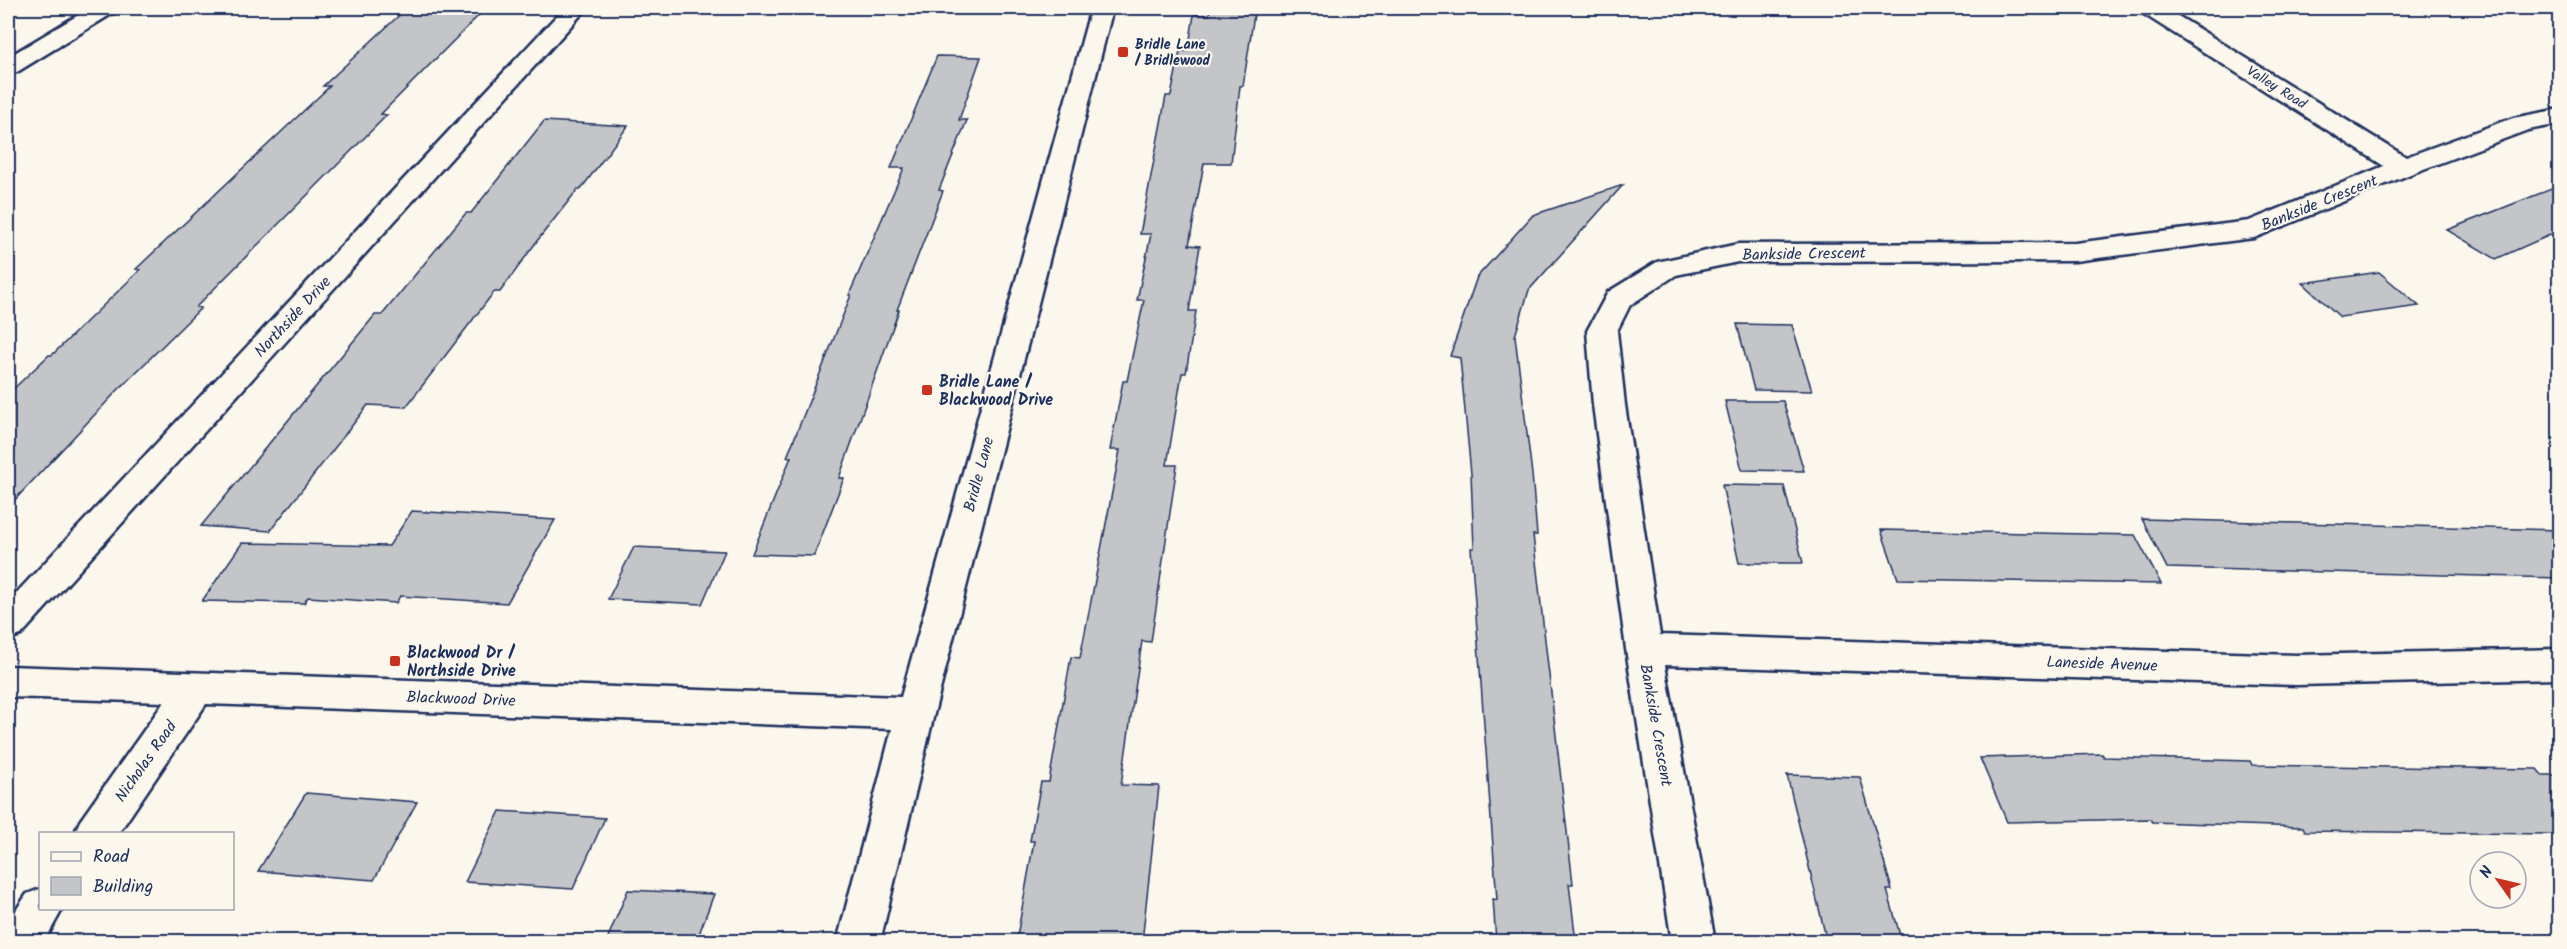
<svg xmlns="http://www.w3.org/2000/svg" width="2567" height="949" font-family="Kalam,sans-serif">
	<rect width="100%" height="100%" fill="#fbf7ec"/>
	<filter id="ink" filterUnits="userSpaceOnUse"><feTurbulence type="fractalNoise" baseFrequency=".0167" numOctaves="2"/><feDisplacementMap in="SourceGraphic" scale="12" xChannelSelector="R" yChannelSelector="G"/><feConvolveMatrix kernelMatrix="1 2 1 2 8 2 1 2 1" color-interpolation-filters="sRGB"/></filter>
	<g filter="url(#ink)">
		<!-- building -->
		<path fill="#c3c5c9" stroke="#1b2f5e" stroke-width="1.5" d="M407 8H486L381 114 387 115 196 307 201 308 116 392 8 507V394L49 355H52L140 270 136 269 330 86H323Z
			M1210 8H1255L1243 86H1240L1231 163H1204L1189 245 1200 246 1189 311H1196L1186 373H1182L1167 465H1177L1151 642 1142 641 1121 785 1159 786 1142 942H1016L1034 841H1030L1041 782H1049L1071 657 1080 658 1110 503 1120 450H1110L1123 381H1127L1144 300H1137L1151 234H1140L1166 96H1171L1180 51H1188L1194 15H1209Z
			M937 56 981 57 959 120H967L939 190 943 191 897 310H899L839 478H844L814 556 752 554 791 457H787L851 295H849L904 168H891Z
			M544 121 628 126 581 189H578L537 241 500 292H494L406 407 368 405 270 531 201 526 375 315H382L466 213H471Z
			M1623 185 1529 290 1515 336 1532 474 1537 535H1533L1573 884H1569L1576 942H1496L1493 899 1497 900 1471 548H1474L1471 474 1460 358 1450 356 1477 277 1533 215Z
			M2559 186V231L2496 259 2447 230Z
			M2379 272 2419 306 2340 317 2303 283Z
			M1737 324 1792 325 1812 391 1754 390Z
			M1725 401H1783L1804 471 1742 470Z
			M1722 485 1784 486 1803 563H1739Z
			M412 511 555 520 507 603 400 596 396 603 308 597 304 603 202 601 242 543 389 546Z
			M2142 519 2559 530V578L2167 568Z
			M1881 530 2135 535 2161 584 1898 579Z
			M634 547 678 549 725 551 702 604 608 599Z
			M2102 754 2104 757 2250 761 2252 765 2537 769 2542 775H2559V834L2305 831 2303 827 2152 822 2150 819 2007 822 1980 758Z
			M1787 775 1860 777 1892 890H1887L1902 942H1827Z
			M306 793 417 802 374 880 258 871Z
			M500 811 605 818 573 889 465 882Z
			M628 890 714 894 696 942H606Z"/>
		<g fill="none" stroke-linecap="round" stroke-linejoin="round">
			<defs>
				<path id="street" d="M90 8H116L113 13 17 72 8 74V57Z
					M564 8H587L21 635 8 639V602Z
					M1091 8H1113L934 714 880 942H837L892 729 206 704 118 834H74L80 821 164 702 8 697V666L901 697Z
					M2139 8H2165L2406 157 2513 118 2560 109V124L2528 130 2413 173 2254 238 2075 261 1738 262 1676 275 1630 305 1617 331 1625 405 1660 635 2297 655 2560 649V679L2297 685 1665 665 1715 942H1672L1626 649 1593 405 1587 331 1608 292 1657 262 1738 244 2075 243 2249 221 2384 166 2142 13Z
					M40 889V908H63L44 942H8V922L27 894Z"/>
			</defs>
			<!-- street casing -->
			<use href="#street" stroke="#1b2f5e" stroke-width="5"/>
			<!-- street -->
			<use href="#street" fill="#fbf7ec" fill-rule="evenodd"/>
		</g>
	</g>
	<!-- markers -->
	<g fill="#c8321e" stroke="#fbf7ec" stroke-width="2">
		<rect x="1117" y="46" width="12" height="12" rx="3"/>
		<rect x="921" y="384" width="12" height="12" rx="3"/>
		<rect x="389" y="655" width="12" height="12" rx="3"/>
	</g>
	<g text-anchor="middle" stroke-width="4.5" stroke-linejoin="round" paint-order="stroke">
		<!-- far-poi labels -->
		<g font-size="14" font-weight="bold" fill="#1b2f5e" stroke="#fbf7ec" text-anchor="start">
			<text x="1135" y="49">Bridle Lane<tspan x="1135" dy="16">/ Bridlewood</tspan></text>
		</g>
		<!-- far-street labels -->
		<g font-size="14" fill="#1b2f5e" stroke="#fbf7ec">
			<text transform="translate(2277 87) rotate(32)" y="5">Valley Road</text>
		</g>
		<!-- street labels -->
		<g font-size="16" fill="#1b2f5e" stroke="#fbf7ec">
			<text transform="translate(2319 202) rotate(-22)" y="6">Bankside Crescent</text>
			<text transform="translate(1804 253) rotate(-1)" y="6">Bankside Crescent</text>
			<text transform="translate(292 316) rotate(-47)" y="6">Northside Drive</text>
			<text transform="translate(978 474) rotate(-75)" y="6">Bridle Lane</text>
			<text transform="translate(2102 663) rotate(2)" y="6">Laneside Avenue</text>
			<text transform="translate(461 698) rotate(2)" y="6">Blackwood Drive</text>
			<text transform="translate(1657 725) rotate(80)" y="6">Bankside Crescent</text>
			<text transform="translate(145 761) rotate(-55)" y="6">Nicholas Road</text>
		</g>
		<!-- poi labels -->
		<g font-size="16" font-weight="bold" fill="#1b2f5e" stroke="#fbf7ec" text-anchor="start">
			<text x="939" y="387">Bridle Lane /<tspan x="939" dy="18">Blackwood Drive</tspan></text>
			<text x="407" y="658">Blackwood Dr /<tspan x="407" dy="18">Northside Drive</tspan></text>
		</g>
	</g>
	<!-- margin -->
	<rect width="2567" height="949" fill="none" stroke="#fbf7ec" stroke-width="30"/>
	<rect x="15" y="15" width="2537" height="919" fill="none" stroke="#1b2f5e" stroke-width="2" filter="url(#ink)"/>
	<!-- legend -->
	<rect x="39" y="832" width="195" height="78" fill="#fbf7ec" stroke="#a1a7b3" stroke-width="1.5"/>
	<rect x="51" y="852" width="30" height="9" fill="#fbf7ec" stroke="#a1a7b3" stroke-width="1.5"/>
	<text x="93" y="862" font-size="18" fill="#1b2f5e">Road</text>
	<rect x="51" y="877" width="30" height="18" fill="#c3c5c9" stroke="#a1a7b3" stroke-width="1.5"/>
	<text x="93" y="892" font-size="18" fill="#1b2f5e">Building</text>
	<!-- north arrow -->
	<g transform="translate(2498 880) rotate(304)"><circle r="28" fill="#fbf7ec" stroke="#a1a7b3" stroke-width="1.5"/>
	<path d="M0-4.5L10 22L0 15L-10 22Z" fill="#c8321e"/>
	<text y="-9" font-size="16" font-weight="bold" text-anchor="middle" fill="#1b2f5e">N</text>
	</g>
</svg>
